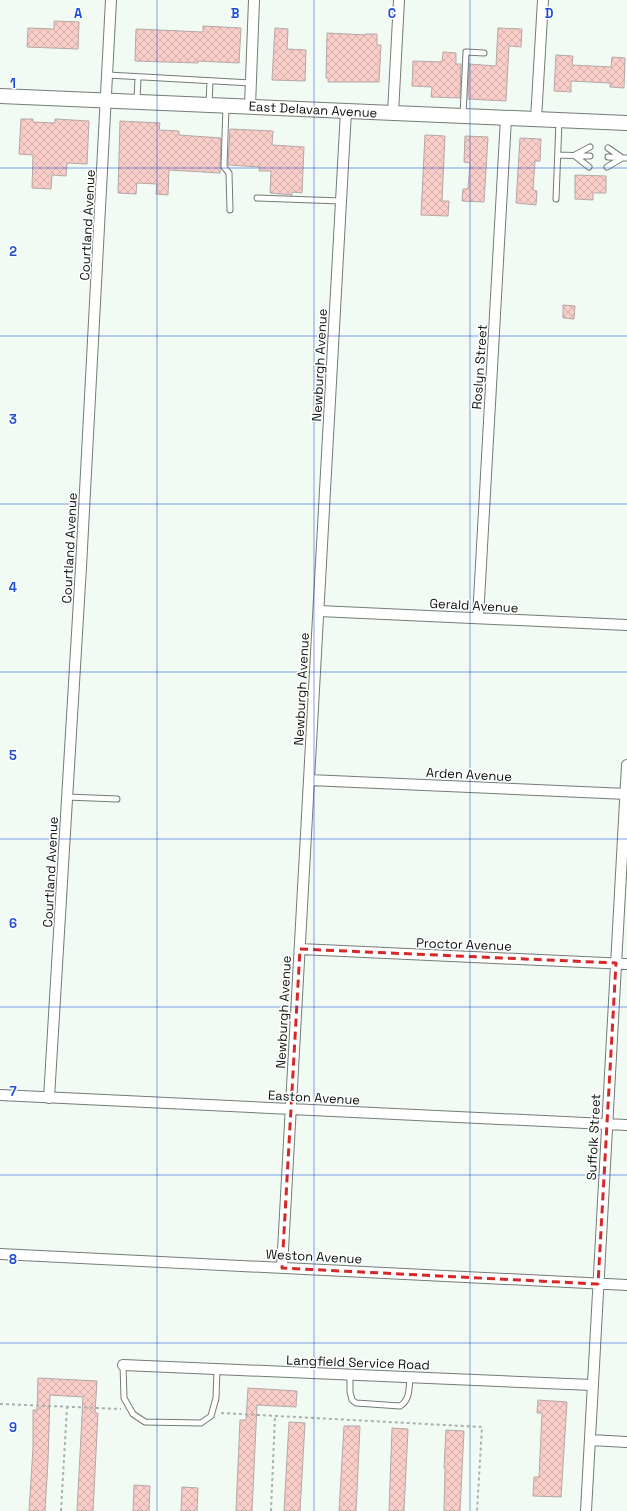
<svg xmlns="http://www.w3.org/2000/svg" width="627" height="1511" font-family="'Space Grotesk',sans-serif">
	<defs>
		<pattern id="building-cross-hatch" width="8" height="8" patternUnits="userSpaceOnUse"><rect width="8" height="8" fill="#f9cdc8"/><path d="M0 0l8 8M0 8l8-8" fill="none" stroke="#d4afab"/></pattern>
	</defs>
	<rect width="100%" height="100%" fill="#f1fbf3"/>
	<!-- building -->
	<path fill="url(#building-cross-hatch)" stroke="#b5a8a6" d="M54 21 79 22 78 49 27 47 28 28 54 29Z
		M203 26 241 28 239 63 198 61V63L135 61 136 29 203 32Z
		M275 28 288 29 287 49 306 50 305 81 272 80Z
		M498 28 522 29 521 47 509 46 506 101 468 99 469 64 496 66Z
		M327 33 365 35V34H377V45H381L379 82H328V78H326Z
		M443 52 456 53V64H461L460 98 431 97 432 87 412 86 413 61 442 62Z
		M556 55 573 56 572 65 611 67 612 57 625 58 624 88 610 87V83L571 81V92L554 91Z
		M21 119H33V122L55 123V119L89 121 87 164 67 163 66 176 52 175 51 189 32 188 33 155 19 154Z
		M120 121 160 123 159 130 179 131V135L221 138 220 173 169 170 168 195 156 194 157 184 137 183 136 194 118 193Z
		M230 129 273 131 272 145 304 147 302 193 292 192V195L270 193 271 171H259L260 167 228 165Z
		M425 135 445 136 442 201H449L448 216 421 215Z
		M465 136 488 137 484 202 462 201 463 189H468L470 163 464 162Z
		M520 138 541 139 540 161H535L533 190 537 191 536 205 516 203Z
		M575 175 606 176V193H593V200L575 199Z
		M563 305 575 306 574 319 563 318Z
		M38 1378 97 1381 95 1413H98L93 1511H77L83 1397 50 1395 48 1461 45 1511H29L33 1448V1410H37Z
		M248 1388 297 1391 296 1407 257 1405 252 1511H236L240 1420H246Z
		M538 1400 567 1402 561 1497 533 1496 534 1477H539L542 1413H537Z
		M289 1422 305 1423 300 1511H284Z
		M344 1426H360L356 1511H339Z
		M392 1428 408 1429 404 1511H389Z
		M446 1430 464 1431 460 1511H444L445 1468H444Z
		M134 1485 150 1486 149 1511H133Z
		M182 1487 198 1488 197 1511H181Z"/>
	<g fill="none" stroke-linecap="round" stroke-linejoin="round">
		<defs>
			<path id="lane" d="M108 75 251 83
				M137 101 138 77
				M209 104 210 81
				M226 106 224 167 229 173 230 210
				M463 115 466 52 484 53
				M608 148 621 157
				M558 155 590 156
				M575 155 590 147
				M575 156 589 167
				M608 157 627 158
				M607 167 622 158
				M257 198 341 201
				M556 199 559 121
				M67 797 117 799
				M123 1365 124 1398 133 1414 145 1422 201 1423 211 1416 216 1398 217 1369
				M350 1375V1392L352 1400 356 1403 400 1406C410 1400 409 1388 410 1377"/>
			<path id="street" d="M250 106 254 0
				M393 113 399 0
				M536 119 543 0
				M319 611 627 625
				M478 618 506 118
				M309 780 627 794
				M300 949 627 964
				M0 1095 627 1125
				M49 1098 81 567 111 0
				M0 1254 627 1285
				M282 1268 346 111
				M123 1365 592 1385
				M590 1440 627 1442
				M586 1511 627 765"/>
			<path id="secondary" d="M0 96 627 123"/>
		</defs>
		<!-- lane casing -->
		<use href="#lane" stroke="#737c75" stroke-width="7"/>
		<!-- street casing -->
		<use href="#street" stroke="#737c75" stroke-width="12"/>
		<!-- secondary casing -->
		<use href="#secondary" stroke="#737c75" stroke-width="16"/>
		<!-- path -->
		<path stroke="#a9b1ab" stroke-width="2" stroke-dasharray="3 3" stroke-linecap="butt" d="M0 1404 121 1409
			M221 1413 482 1427 477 1511
			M61 1511 67 1407
			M271 1511 275 1416"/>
		<!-- lane -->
		<use href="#lane" stroke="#fff" stroke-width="5"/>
		<!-- street -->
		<use href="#street" stroke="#fff" stroke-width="10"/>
		<!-- secondary -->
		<use href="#secondary" stroke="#fff" stroke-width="14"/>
	</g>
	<!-- marked area -->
	<path fill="none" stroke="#d62828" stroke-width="3" stroke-dasharray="8 5" stroke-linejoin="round" d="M300 949 616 963 598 1284 282 1268Z"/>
	<!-- grid -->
	<path fill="none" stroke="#1d4ed8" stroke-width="1" stroke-opacity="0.55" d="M157 0V1511M314 0V1511M470 0V1511M0 168H627M0 336H627M0 504H627M0 672H627M0 839H627M0 1007H627M0 1175H627M0 1343H627"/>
	<g text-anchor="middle" stroke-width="3" stroke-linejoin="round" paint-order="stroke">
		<!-- street labels -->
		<g font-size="13" fill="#0d110e" stroke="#fff">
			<text transform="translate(313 109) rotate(3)" y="5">East Delavan Avenue</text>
			<text transform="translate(87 225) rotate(-87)" y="5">Courtland Avenue</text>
			<text transform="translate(319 365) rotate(-87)" y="5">Newburgh Avenue</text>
			<text transform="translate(479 367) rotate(-86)" y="5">Roslyn Street</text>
			<text transform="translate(69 548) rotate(-87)" y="5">Courtland Avenue</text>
			<text transform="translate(474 605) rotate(3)" y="5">Gerald Avenue</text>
			<text transform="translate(301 689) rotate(-87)" y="5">Newburgh Avenue</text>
			<text transform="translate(469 774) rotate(3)" y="5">Arden Avenue</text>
			<text transform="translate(50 872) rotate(-87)" y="5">Courtland Avenue</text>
			<text transform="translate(464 944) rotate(2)" y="5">Proctor Avenue</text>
			<text transform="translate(283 1012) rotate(-87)" y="5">Newburgh Avenue</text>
			<text transform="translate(314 1097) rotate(3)" y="5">Easton Avenue</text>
			<text transform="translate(593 1137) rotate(-87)" y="5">Suffolk Street</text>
			<text transform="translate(314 1256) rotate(3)" y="5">Weston Avenue</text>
			<text transform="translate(358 1362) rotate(2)" y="5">Langfield Service Road</text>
		</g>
	</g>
	<g font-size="13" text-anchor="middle" font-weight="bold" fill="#1d4ed8" stroke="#fff" stroke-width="3" stroke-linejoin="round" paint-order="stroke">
		<text x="78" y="18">A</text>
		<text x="235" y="18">B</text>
		<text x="392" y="18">C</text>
		<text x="549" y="18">D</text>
		<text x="13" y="88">1</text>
		<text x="13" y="256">2</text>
		<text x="13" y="424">3</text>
		<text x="13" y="592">4</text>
		<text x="13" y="760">5</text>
		<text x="13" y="928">6</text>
		<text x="13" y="1096">7</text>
		<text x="13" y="1264">8</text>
		<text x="13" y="1432">9</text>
	</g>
</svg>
